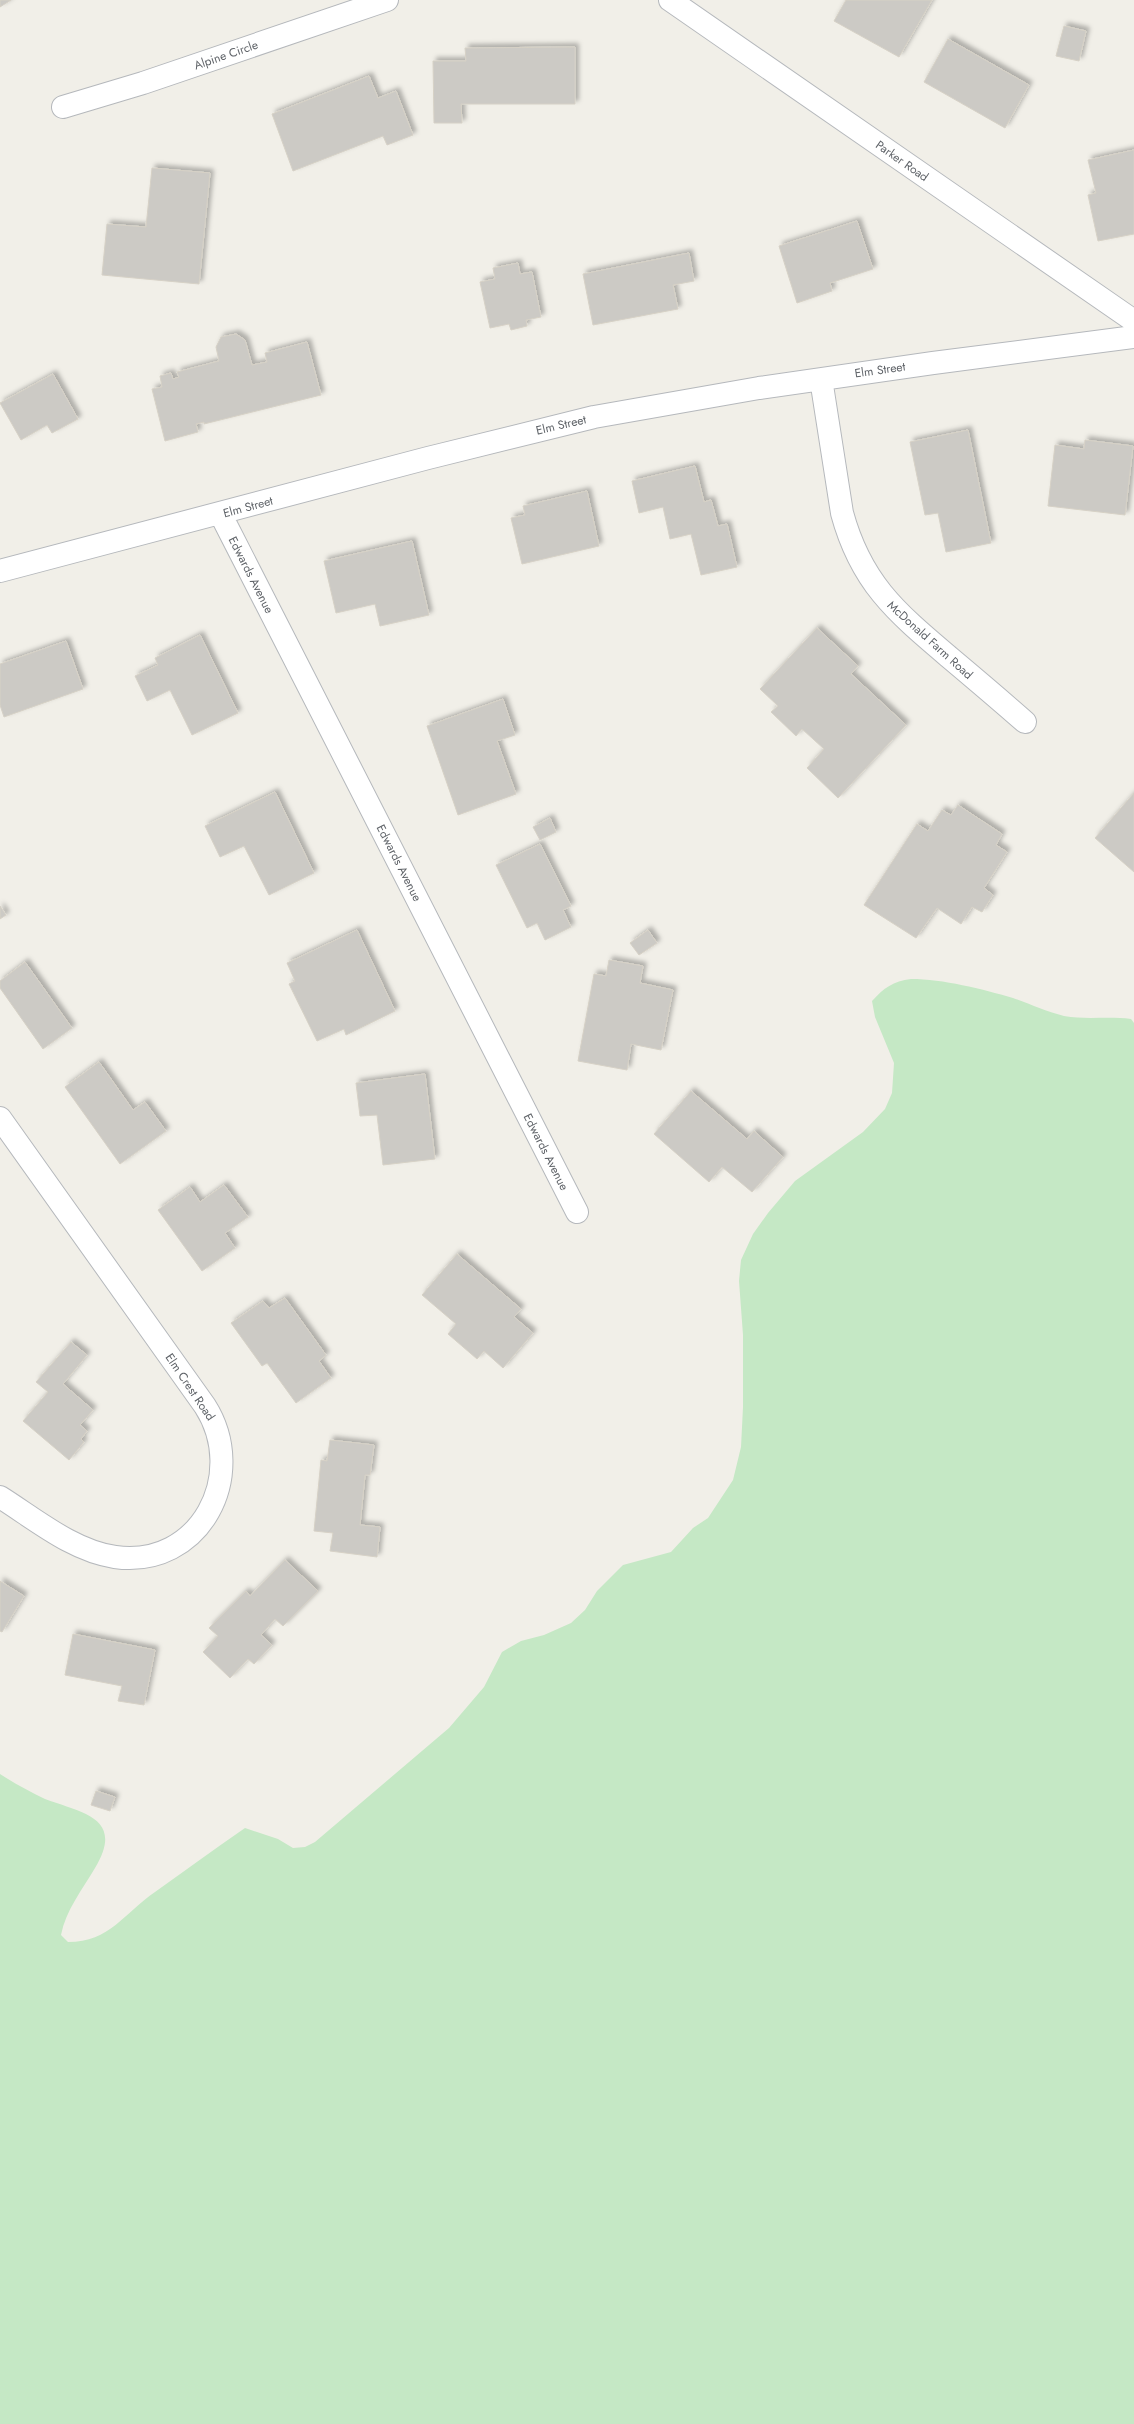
<svg xmlns="http://www.w3.org/2000/svg" width="1134" height="2424" font-family="Jost,sans-serif">
	<defs>
		<filter id="shadow"><feDropShadow dx="3.5" dy="-3.5" stdDeviation="2" flood-color="#0004"/></filter>
	</defs>
	<rect width="100%" height="100%" fill="#f1efe8"/>
	<!-- green -->
	<path fill="#c5e8c5" d="M911 979C943 979 982 989 1013 998 1030 1004 1047 1012 1064 1016 1086 1020 1109 1016 1131 1019L1134 1023V2424H0V1774C14 1783 30 1792 45 1799 83 1813 125 1818 95 1868 82 1890 66 1910 61 1935L68 1942C110 1942 124 1913 155 1892 185 1871 214 1849 245 1828L278 1839 293 1848 305 1847 315 1842 449 1728 484 1687 502 1652 521 1641 544 1635 571 1623 585 1610 597 1591 623 1565 671 1552 693 1528 708 1518 733 1480 741 1447 743 1407V1335L739 1281 741 1260 753 1234 768 1213 795 1181 863 1132 885 1109 892 1093 894 1063 875 1017 872 1001C884 988 893 981 911 979Z"/>
	<!-- building -->
	<path fill="#cccac5" stroke="#d6d1c6" filter="url(#shadow)" d="M0 0H11L0 7Z
		M846 0H932L899 57 834 21Z
		M1064 26 1086 31 1079 61 1056 56Z
		M948 39 1029 85 1005 128 924 82Z
		M575 47V104H461L462 123H434L433 61H466L465 48Z
		M369 76 378 98 396 91 413 135 387 145 383 136 293 171 272 114Z
		M1134 150V234L1098 241 1088 195 1096 193 1088 160Z
		M152 168 210 173 199 284 102 275 107 224 146 227Z
		M857 221 873 269 830 283 832 291 797 303 779 246Z
		M689 253 694 281 673 285 678 309 593 325 583 274Z
		M518 263 520 274 532 272 541 317 526 320 527 326 511 330 509 324 490 328 480 282 495 279 493 268Z
		M236 334 245 340 252 365 267 362 265 353 307 342 321 395 204 424V422L196 424 198 432 165 441 152 389 162 387 160 376 171 373 173 379 179 377 177 372 219 361 216 347 221 337Z
		M53 374 78 419 52 433 47 425 21 440 0 403Z
		M968 430 991 543 946 552 938 513 925 515 910 442Z
		M1085 440 1133 446 1125 515 1048 506 1055 445 1084 449Z
		M695 466 704 502 711 500 718 526 727 524 737 567 701 575 691 534 670 539 663 507 639 513 632 481Z
		M587 491 599 546 522 564 511 518 525 515 523 506Z
		M412 541 429 615 380 626 375 604 336 613 324 561Z
		M817 628 858 666 851 674 906 725 838 798 807 768 824 749 802 729 796 736 771 712 778 706 760 689Z
		M200 635 238 713 192 735 170 690 147 701 135 676 158 665 155 658Z
		M66 641 83 689 4 717 0 705V664Z
		M503 699 515 735 497 741 516 794 458 815 427 726Z
		M275 792 314 873 269 895 244 846 220 857 205 826Z
		M1134 793V872L1095 838Z
		M958 805 1002 834 996 845 1007 852 984 888 993 895 982 912 972 907 961 924 937 908 916 938 864 905 917 824 928 831 942 810 951 815Z
		M550 818 556 832 540 840 533 827Z
		M540 844 571 906 563 910 571 927 545 940 537 923 527 928 496 865Z
		M0 906 6 915 0 919Z
		M357 930 395 1011 346 1035 344 1029 317 1041 289 984 295 981 287 963Z
		M648 930 657 943 639 955 630 943Z
		M609 960 643 966 640 983 673 990 661 1050 631 1044 627 1070 578 1061 594 974 606 976Z
		M25 962 72 1028 43 1049 0 988V981Z
		M99 1062 133 1110 145 1102 166 1131 120 1164 65 1087Z
		M425 1074 435 1159 383 1165 377 1115 360 1116 356 1083Z
		M691 1091 747 1139 754 1131 783 1157 752 1192 722 1167 709 1182 654 1134Z
		M224 1185 248 1217 225 1233 235 1248 202 1271 158 1210 190 1187 200 1202Z
		M457 1254 521 1309 514 1317 533 1333 503 1368 484 1351 477 1359 448 1334 456 1324 422 1295Z
		M285 1298 326 1355 319 1361 331 1378 296 1403 267 1363 262 1366 231 1323 263 1301 269 1308Z
		M71 1342 87 1355 63 1384 93 1410 80 1425 87 1431 81 1439 84 1442 69 1460 23 1421 48 1392 36 1382Z
		M330 1440 374 1445 370 1475H365L360 1525 380 1527 377 1557 330 1551 333 1533 314 1531 321 1460 327 1461Z
		M285 1560 318 1591 283 1626 275 1619 261 1635 272 1645 254 1664 248 1659 230 1678 203 1652 218 1636 209 1628 246 1591 250 1596Z
		M0 1581 24 1596 2 1632 0 1631Z
		M73 1634 155 1650 144 1705 118 1701 122 1686 65 1675Z
		M96 1791 115 1797 110 1811 91 1805Z"/>
	<g fill="none" stroke-linecap="round" stroke-linejoin="round">
		<defs>
			<path id="minor" d="M670 0 1134 321
				M63 107 143 83 387 0
				M821 379 842 513C861 583 896 612 949 657 974 678 1000 700 1025 722
				M221 515 577 1212
				M0 571 428 458 594 417 759 388 933 363 1134 337
				M0 1118 205 1406C249 1475 200 1569 115 1557 73 1551 35 1519 0 1497"/>
		</defs>
		<!-- minor casing -->
		<use href="#minor" stroke="#b5b8bc" stroke-width="24"/>
		<!-- minor -->
		<use href="#minor" stroke="#fff" stroke-width="22"/>
	</g>
	<g text-anchor="middle" stroke-width="3" stroke-linejoin="round" paint-order="stroke">
		<!-- street labels -->
		<g font-size="12" fill="#5f6368" stroke="#fff">
			<text transform="translate(226 55) rotate(-19)" y="4">Alpine Circle</text>
			<text transform="translate(902 161) rotate(35)" y="4">Parker Road</text>
			<text transform="translate(880 370) rotate(-8)" y="4">Elm Street</text>
			<text transform="translate(561 425) rotate(-13)" y="4">Elm Street</text>
			<text transform="translate(248 507) rotate(-15)" y="4">Elm Street</text>
			<text transform="translate(251 575) rotate(63)" y="4">Edwards Avenue</text>
			<text transform="translate(930 640) rotate(42)" y="4">McDonald Farm Road</text>
			<text transform="translate(399 863) rotate(63)" y="4">Edwards Avenue</text>
			<text transform="translate(546 1152) rotate(63)" y="4">Edwards Avenue</text>
			<text transform="translate(190 1387) rotate(56)" y="4">Elm Crest Road</text>
		</g>
	</g>
</svg>
